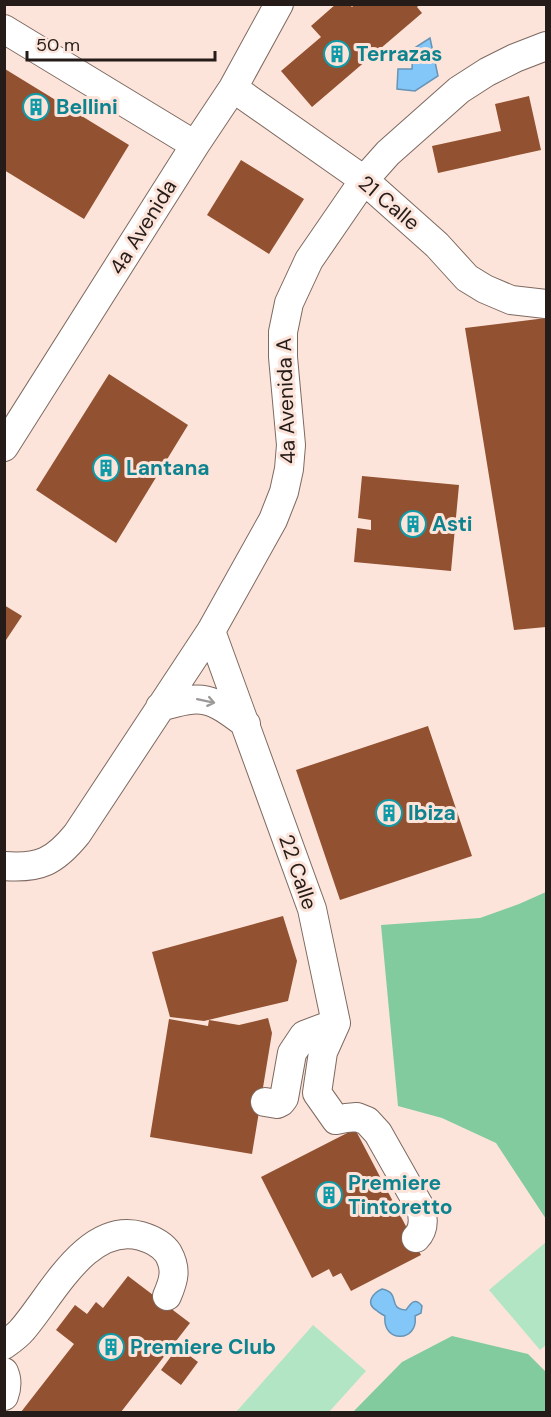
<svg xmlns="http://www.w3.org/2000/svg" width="551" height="1417" font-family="'DM Sans',sans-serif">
	<rect width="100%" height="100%" fill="#fce4da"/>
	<!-- green -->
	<path fill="#b1e5c3" d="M546 1242V1345L540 1350 489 1290Z
		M313 1325 366 1371 329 1412H236Z"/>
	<!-- forest -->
	<path fill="#81cb9e" d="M546 892V1219L496 1143 442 1118 398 1106 381 925 480 918 519 904Z
		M452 1336 528 1354 546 1372V1412H353L402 1362Z"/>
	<!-- water -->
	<path fill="#83c7f9" stroke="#6794b6" stroke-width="1.5" d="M430 38 438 76 415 91 397 89 398 69H412L413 49Z
		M382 1289C402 1293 386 1308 406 1310 411 1303 415 1297 422 1306L421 1313 415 1316C419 1342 382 1344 385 1316 382 1314 379 1313 376 1310 365 1303 373 1293 382 1289Z"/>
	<!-- building -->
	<path fill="#925130" d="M336 4H349L352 7 355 4H420L417 7 422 13 312 107 281 71 321 37 311 26Z
		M5 69 129 145 84 219 4 170Z
		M529 96 541 150 438 173 432 146 501 131 495 104Z
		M241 160 304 199 269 254 207 215Z
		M546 318V627L514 630 465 328Z
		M109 374 188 425 116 543 36 490Z
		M362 476 459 485 451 571 354 562 357 528 371 530V520L358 518Z
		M4 605 22 616 4 643Z
		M428 726 472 856 340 900 296 770Z
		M283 916 297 961 288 1001 204 1021 170 1017 152 952Z
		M268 1018 272 1033 252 1154 150 1137 169 1019 208 1026 209 1020 239 1025Z
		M355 1129 421 1255 351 1291 341 1273 333 1277 329 1269 312 1278 261 1177Z
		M128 1276 190 1323 121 1412H21L74 1344 56 1330 75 1305 87 1314 96 1302 103 1308Z
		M178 1347 198 1362 181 1385 161 1370Z"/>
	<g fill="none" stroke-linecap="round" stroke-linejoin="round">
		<defs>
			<path id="minor" d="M4 29 195 145
				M233 88 364 180 437 245 467 278 485 289 511 300 546 304
				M4 447 195 145 233 88 279 4
				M211 631 312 909 336 1023
				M160 707C204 694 210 697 246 724
				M4 866C40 869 55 861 77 834L211 631 273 520 284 492 289 469 291 445 283 357V332L289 303 309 260 364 180 388 153 459 90 487 72 515 58 546 46
				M336 1023 323 1052 317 1093 336 1120 346 1118 357 1117 367 1121 378 1133 421 1209C424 1220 424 1230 416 1238
				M265 1102 277 1104 281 1102 284 1098 292 1053 304 1035 336 1023
				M4 1345C11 1340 17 1336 22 1330 51 1297 87 1221 141 1236 151 1239 162 1244 168 1253 177 1269 174 1280 167 1296
				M4 1372C8 1381 7 1388 4 1396"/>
		</defs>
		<!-- minor casing -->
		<use href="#minor" stroke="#7e6960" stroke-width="30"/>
		<!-- minor -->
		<use href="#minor" stroke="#fff" stroke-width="28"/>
	</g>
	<!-- one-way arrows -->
	<defs><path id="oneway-shaft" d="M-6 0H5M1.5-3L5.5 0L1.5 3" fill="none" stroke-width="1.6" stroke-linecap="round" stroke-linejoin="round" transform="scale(1.5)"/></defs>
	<use stroke="#9d9998" href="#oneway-shaft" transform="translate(206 701) rotate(12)"/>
	<!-- icons -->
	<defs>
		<symbol id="building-ring" viewBox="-11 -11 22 22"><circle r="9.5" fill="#fce4da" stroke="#0f9aa8" stroke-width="1.5"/><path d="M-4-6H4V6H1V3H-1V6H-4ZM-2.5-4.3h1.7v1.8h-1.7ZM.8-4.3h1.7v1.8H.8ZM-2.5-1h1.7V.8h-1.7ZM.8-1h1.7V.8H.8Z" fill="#0f9aa8"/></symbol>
	</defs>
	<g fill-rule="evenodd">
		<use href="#building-ring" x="322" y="39" width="30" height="30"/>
		<use href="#building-ring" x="21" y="92" width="30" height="30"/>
		<use href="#building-ring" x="91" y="453" width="30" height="30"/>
		<use href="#building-ring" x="398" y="509" width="30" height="30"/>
		<use href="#building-ring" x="374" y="798" width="30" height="30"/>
		<use href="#building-ring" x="314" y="1180" width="30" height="30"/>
		<use href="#building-ring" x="96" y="1332" width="30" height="30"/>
	</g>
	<g text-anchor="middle" stroke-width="6" stroke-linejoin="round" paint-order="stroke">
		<!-- culture labels -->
		<g font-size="21" font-weight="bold" fill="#0d838f" stroke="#fce4da" text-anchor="start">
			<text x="356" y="61">Terrazas</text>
			<text x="56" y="114">Bellini</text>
			<text x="126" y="475">Lantana</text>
			<text x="432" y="531">Asti</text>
			<text x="408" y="820">Ibiza</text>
			<text x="348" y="1190">Premiere<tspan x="348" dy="24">Tintoretto</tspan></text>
			<text x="130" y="1354">Premiere Club</text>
		</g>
		<!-- street labels -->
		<g font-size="21" fill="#251c19" stroke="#fce4da">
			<text transform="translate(389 203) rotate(40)" y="7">21 Calle</text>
			<text transform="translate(143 227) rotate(-58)" y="7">4a Avenida</text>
			<text transform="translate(286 401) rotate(-92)" y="7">4a Avenida A</text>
			<text transform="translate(298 872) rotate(71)" y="7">22 Calle</text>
		</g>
	</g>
	<!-- border -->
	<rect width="551" height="1417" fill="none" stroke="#251c19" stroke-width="12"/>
	<!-- scale -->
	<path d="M27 51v9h188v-9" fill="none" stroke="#251c19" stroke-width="3"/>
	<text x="36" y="51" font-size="18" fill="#251c19" stroke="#fce4da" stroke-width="4.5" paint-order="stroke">50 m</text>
</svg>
